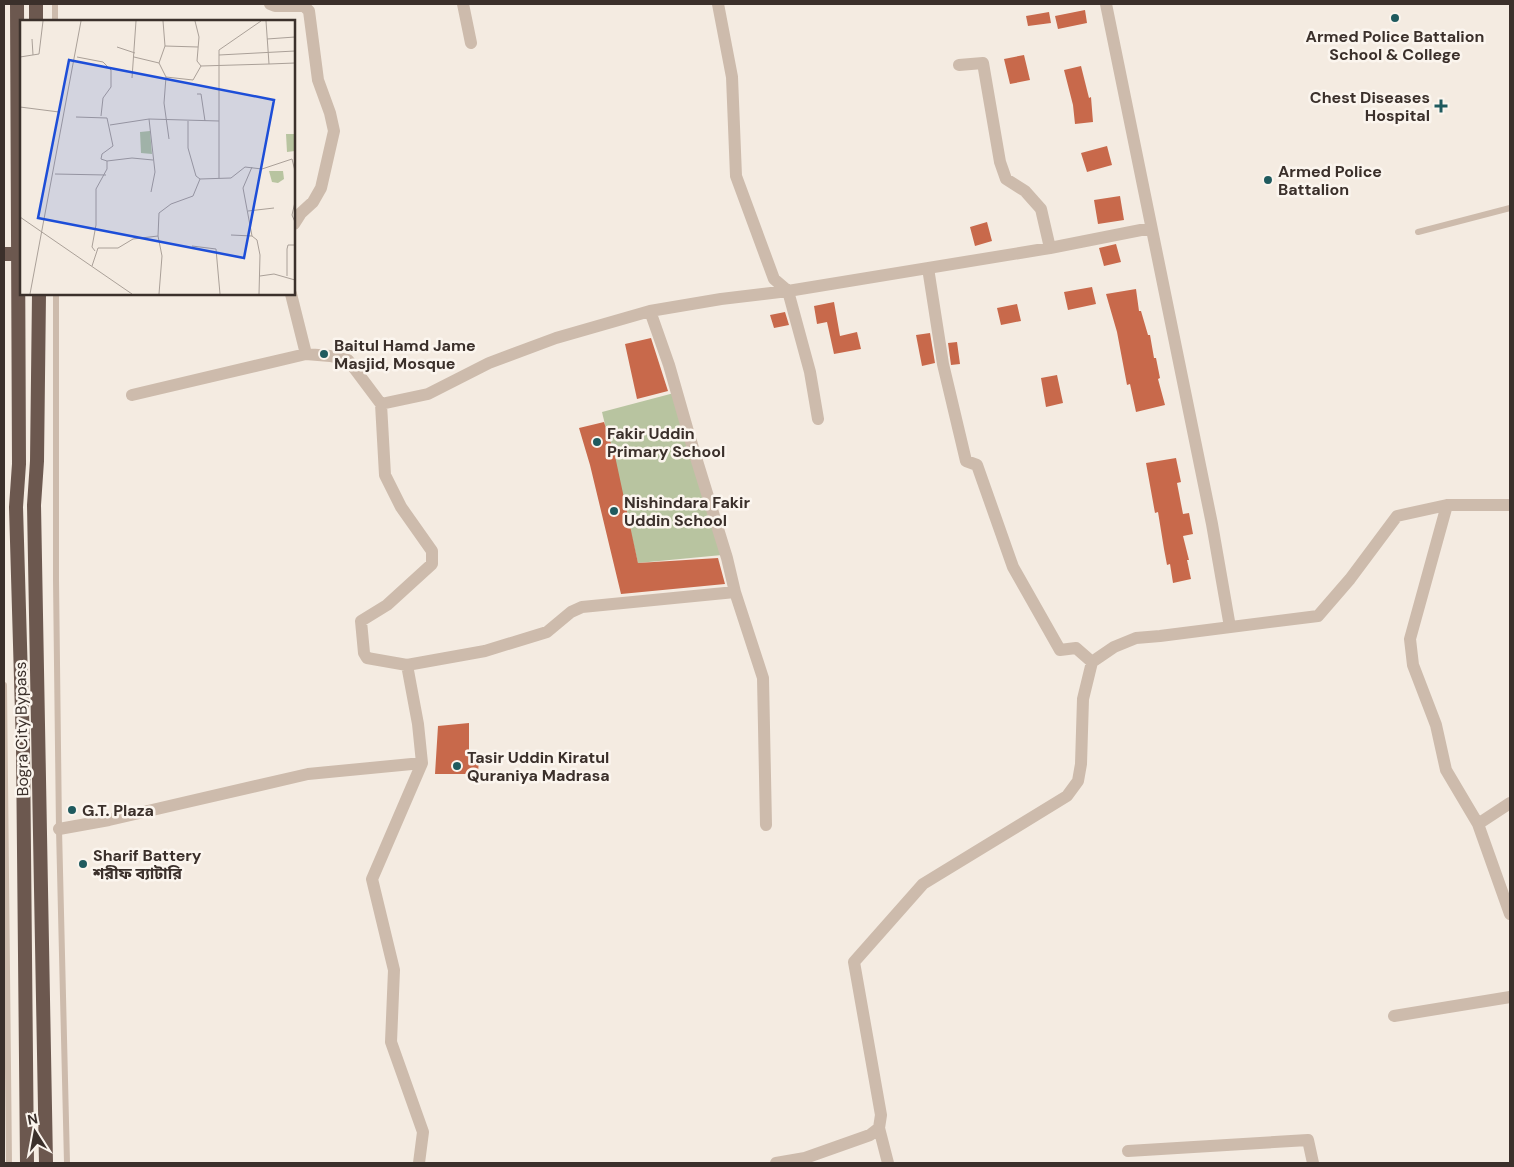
<svg xmlns="http://www.w3.org/2000/svg" width="1514" height="1167" font-family="'DM Sans','Noto Sans Bengali',sans-serif">
	<rect width="100%" height="100%" fill="#f4ebe1"/>
	<!-- green -->
	<path fill="#b8c4a0" d="M674 393 722 555 638 563 602 412Z"/>
	<!-- building -->
	<path fill="#c8694b" d="M1085 10 1087 23 1058 29 1055 16Z
		M1049 12 1051 23 1028 26 1026 16Z
		M1024 55 1030 80 1010 84 1004 59Z
		M1081 66 1089 98 1091 97 1093 122 1075 124 1073 105 1064 70Z
		M1107 146 1112 165 1087 172 1081 153Z
		M1120 196 1124 220 1098 224 1094 200Z
		M987 222 992 241 975 246 970 227Z
		M1116 244 1121 262 1104 266 1099 248Z
		M1092 287 1096 304 1068 310 1064 292Z
		M1136 289 1139 311H1141L1148 335H1150L1154 358H1156L1160 378 1158 379 1165 405 1136 412 1130 384 1127 385 1117 332 1106 294Z
		M834 302 840 336 857 332 861 349 834 354 827 322 817 324 814 306Z
		M1017 304 1021 321 1001 325 997 308Z
		M785 312 789 325 774 328 770 315Z
		M930 333 935 363 922 366 916 335Z
		M651 338 668 391 637 399 625 344Z
		M957 342 960 364 951 365 948 343Z
		M1057 375 1063 403 1046 407 1041 378Z
		M604 422 615 456 638 563 718 558 725 584 621 594 590 465 579 428Z
		M1176 458 1181 482 1177 483 1183 514 1189 513 1193 534 1183 536 1189 560H1187L1191 579 1173 583 1170 564 1167 565 1164 549 1158 512 1155 513 1146 463Z
		M469 723V757H479L478 774H435L438 726Z"/>
	<g fill="none" stroke-linecap="round" stroke-linejoin="round">
		<!-- service -->
		<path stroke="#cdbbac" stroke-width="6" d="M55 4V21
			M1418 232 1510 208
			M56 294V580L59 829 67 1163
			M4 685 9 1163"/>
		<!-- minor -->
		<path stroke="#cdbbac" stroke-width="12" d="M270 4 275 6H304L309 11 318 80 330 113 334 131 321 188 313 202 301 213 294 224
			M463 4 471 43
			M718 4 732 77 736 176 774 279 788 291 810 372 818 419
			M1106 4 1212 524 1230 627
			M959 65 983 63 1000 162 1006 179 1025 191 1041 209 1050 248
			M928 268 943 364 966 461 977 465 1013 567 1060 650 1076 648 1092 662
			M291 294 306 354
			M650 311 669 365 689 435 727 558 735 592 763 678 766 825
			M132 395 306 354 330 356 348 360 381 404 385 475 401 507 432 551V564L387 605 361 621 364 653 367 658 407 665 418 724 422 763 372 879 394 970 391 1042 423 1132 419 1163
			M381 404 428 394 489 363 556 338 650 311 721 299 788 291 1050 248 1151 228
			M1447 505 1410 639 1413 665 1436 725 1446 770 1478 824 1510 914
			M407 665 485 651 547 632 571 612 582 607 735 592
			M1478 824 1510 803
			M59 829 109 820 308 774 422 763
			M1394 1016 1510 997
			M879 1128 888 1163
			M1128 1151 1308 1140 1313 1163
			M776 1163 805 1158 870 1135 879 1128 881 1115 854 962 923 884 1067 796 1078 781 1081 764 1083 699 1092 662 1114 647 1136 638 1160 636 1318 616 1350 579 1397 516 1447 505H1510"/>
		<!-- trunk -->
		<path stroke="#6c584f" stroke-width="14" d="M17 4 19 464 16 507 23 747 27 1163
			M36 4V21
			M4 254H17
			M39 294 37 461 34 505 46 1163"/>
	</g>
	<!-- markers -->
	<g fill="#1f5a5e" stroke="#fbf5ee" stroke-width="2">
		<circle cx="1395" cy="18" r="5"/>
		<path d="M1438.5 98.5h5v5h5v5h-5v5h-5v-5h-5v-5h5z"/>
		<circle cx="1268" cy="180" r="5"/>
		<circle cx="324" cy="354" r="5"/>
		<circle cx="597" cy="442" r="5"/>
		<circle cx="614" cy="511" r="5"/>
		<circle cx="457" cy="766" r="5"/>
		<circle cx="72" cy="810" r="5"/>
		<circle cx="83" cy="864" r="5"/>
	</g>
	<g text-anchor="middle" stroke-width="5" stroke-linejoin="round" paint-order="stroke">
		<!-- poi labels -->
		<g font-size="16" font-weight="bold" fill="#3b302b" stroke="#fbf5ee" text-anchor="start">
			<text x="1395" y="42" text-anchor="middle">Armed Police Battalion<tspan x="1395" dy="18">School &amp; College</tspan></text>
			<text x="1430" y="103" text-anchor="end">Chest Diseases<tspan x="1430" dy="18">Hospital</tspan></text>
			<text x="1278" y="177">Armed Police<tspan x="1278" dy="18">Battalion</tspan></text>
			<text x="334" y="351">Baitul Hamd Jame<tspan x="334" dy="18">Masjid, Mosque</tspan></text>
			<text x="607" y="439">Fakir Uddin<tspan x="607" dy="18">Primary School</tspan></text>
			<text x="624" y="508">Nishindara Fakir<tspan x="624" dy="18">Uddin School</tspan></text>
			<text x="467" y="763">Tasir Uddin Kiratul<tspan x="467" dy="18">Quraniya Madrasa</tspan></text>
			<text x="82" y="816">G.T. Plaza</text>
			<text x="93" y="861">Sharif Battery<tspan x="93" dy="18">শরীফ ব্যাটারি</tspan></text>
		</g>
		<!-- street labels -->
		<g font-size="16" fill="#3b302b" stroke="#fbf5ee">
			<text transform="translate(21 729) rotate(-91)" y="6">Bogra City Bypass</text>
		</g>
	</g>
	<!-- overview -->
	<g transform="translate(20 20)">
		<rect width="275" height="275" fill="#f4ebe1"/>
		<path d="M130 111 132 134 121 133 120 112ZM275 114V131L267 132 266 114ZM249 151H263L264 159 258 163 252 162Z" fill="#b8c4a0"/>
		<path fill="none" stroke="#aaa098" stroke-width="1" d="M175 1 179 17 177 41 181 46 249 44M246 1 249 44 275 43M12 19 13 35M247 19 275 17M145 26 178 27M97 27 115 33M199 35 275 31M0 37 19 34 23 1M57 37 83 42 91 50V67L83 78 81 96M114 37 139 43 146 57M139 43 145 26 143 1M112 58 116 1M177 74H181L185 101M0 87 39 92M56 97 87 98 93 126 82 134 81 139 87 141V149L76 169V205L72 227 75 231M129 99 135 152 131 172M168 101V128L176 156 180 159M90 105 129 99 199 101M149 119 144 83 146 57 173 60 181 46M87 141 112 138 133 140M232 147 223 168 232 216 237 220 240 235 239 274M35 154 86 155M199 158V30L241 1M275 182 272 195 275 202M228 191 254 188M0 197 112 274M211 215 232 216M138 216 142 236 139 274M172 226 196 229 200 274M72 246 78 228H98L113 219 138 216 139 193 151 184 173 176 180 159 211 158 225 147 242 149 272 139 275 151M240 256 254 254 275 260M267 256V229L268 225H275M10 274 61 1"/>
		<path fill="#1d4ed8" fill-opacity="0.15" stroke="#1d4ed8" stroke-width="2.5" d="M49 40 254 80 224 238 18 198Z"/>
		<rect width="275" height="275" fill="none" stroke="#3b302b" stroke-width="2.5"/>
	</g>
	<!-- border -->
	<rect width="1514" height="1167" fill="none" stroke="#3b302b" stroke-width="10"/>
	<!-- north arrow -->
	<g transform="translate(35 1132) rotate(349)" stroke="#fbf5ee" stroke-width="4" paint-order="stroke">
	<path d="M0-4L9 19L0 12L-9 19Z" fill="#3b302b"/>
	<text y="-8" font-size="14" font-weight="bold" text-anchor="middle" fill="#3b302b">N</text>
	</g>
</svg>
